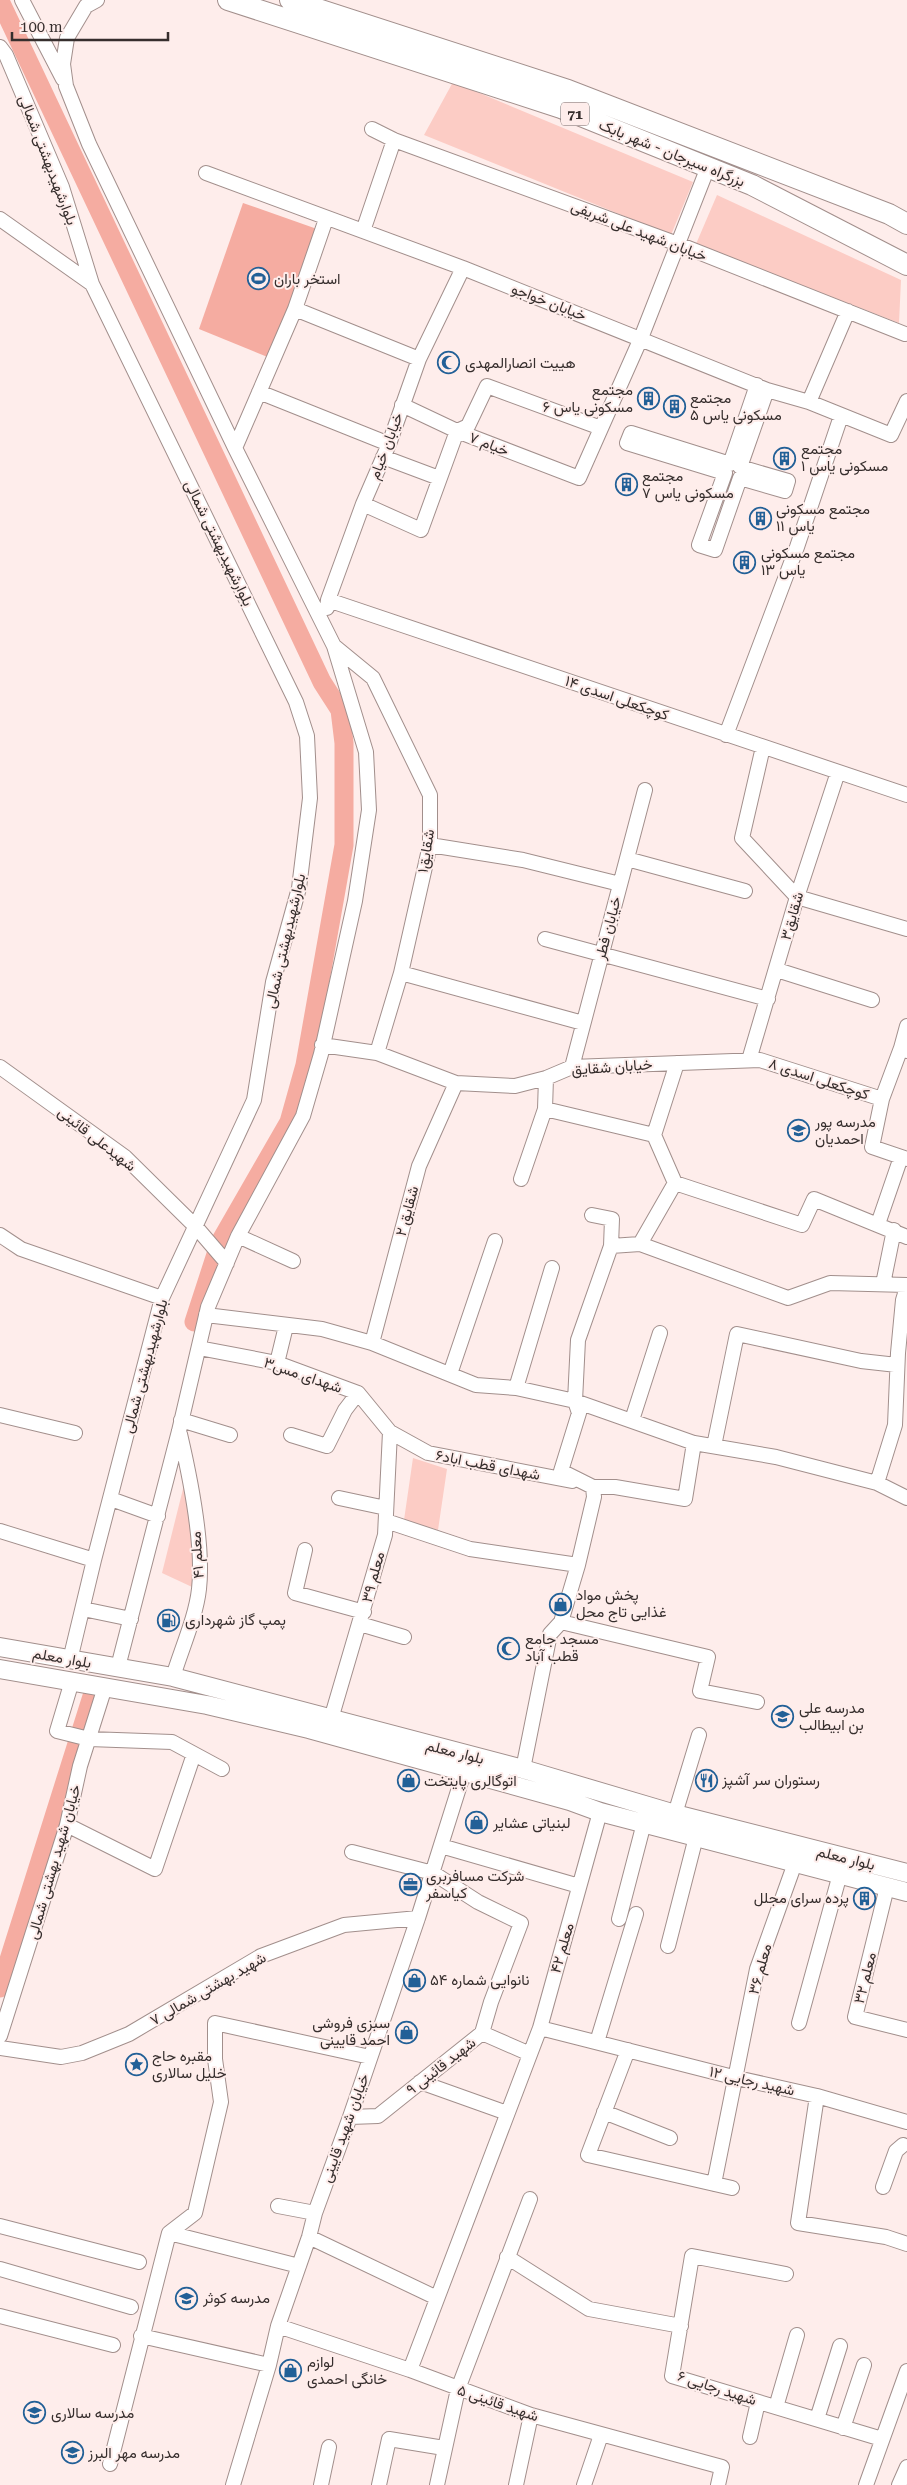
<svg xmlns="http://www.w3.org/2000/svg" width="907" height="2485" font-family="'Roboto Serif',Vazirmatn,serif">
	<rect width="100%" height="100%" fill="#feedeb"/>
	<!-- green -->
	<path fill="#fcccc5" d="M453 82 693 182 671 235 424 135Z
		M717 195 901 280 899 323 696 244Z
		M413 1458 447 1469 438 1530 404 1520Z
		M188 1469 205 1593 162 1573Z"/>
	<!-- water -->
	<path fill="#f5aca1" d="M243 203 317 229 270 358 199 329Z"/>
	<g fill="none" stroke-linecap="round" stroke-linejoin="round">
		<!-- river -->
		<path stroke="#f5aca1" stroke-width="19" d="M0 1 322 682 340 710 344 743V845L305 1065 289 1122 220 1242 194 1322
			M0 1988 93 1693"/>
		<defs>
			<path id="minor" d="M22 0 63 79
				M97 0 86 6 67 38 63 64 66 86 89 144 235 448 334 646 366 752 369 810 355 901 321 1054 303 1116 238 1236 208 1307 179 1431 118 1667
				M0 47 6 55 62 187 92 284 296 702 307 736 310 798 299 888 273 982 254 1100 162 1298 94 1560 70 1660
				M372 129 394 140 678 244 905 334
				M206 173 463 268 767 390 809 402 891 435 907 401
				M0 219 92 284
				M363 231 394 140
				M295 309 419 359
				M757 385 730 464 631 433 627 443 725 473 699 545 715 550 740 478 785 491 788 481 740 467 767 390
				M259 392 389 444
				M809 402 848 311
				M402 405 457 431 579 478 641 338 708 167
				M235 448 295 309 326 219
				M383 457 439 478
				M363 504 421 530 457 431 468 426 487 386 601 428
				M328 600 907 795
				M327 608 328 600 363 504 389 444 419 359 463 268
				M334 646 373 678 430 795V845L401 973 377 1053
				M726 735 797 547 841 416
				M763 747 742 838 797 897 907 929
				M430 845 523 860 620 884
				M627 859 745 891
				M545 939 768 999
				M777 970 872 1000
				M401 973 583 1023
				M322 1045 377 1053 456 1083 515 1086 546 1078 572 1067 760 1060 882 1099 872 1147 907 1159
				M901 1048 907 1026
				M749 1060 797 897 838 772
				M0 1067 125 1157 196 1227 227 1263
				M572 1067 645 790
				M882 1099 901 1048 907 1051
				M545 1109 654 1135
				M654 1135 677 1063
				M521 1179 545 1109 546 1078
				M675 1183 802 1225 814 1199 907 1237
				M592 1215 612 1219 611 1246
				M878 1224 901 1157
				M0 1235 21 1249 162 1298
				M238 1236 293 1261
				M640 1244 788 1298 830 1283 907 1285
				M883 1284 894 1230
				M206 1315 322 1329 372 1343 476 1385 516 1388 575 1401 694 1443 776 1457 877 1483 907 1498
				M372 1343 419 1166 456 1083
				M199 1348 277 1363 358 1393 390 1432 428 1453 572 1481
				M277 1363 286 1326
				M450 1374 495 1241
				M516 1388 552 1268
				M0 1415 75 1433
				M181 1420 230 1435
				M632 1420 660 1333
				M291 1435 327 1446 345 1410 358 1393
				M714 1446 737 1334 861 1361 897 1365
				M877 1483 895 1425 898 1353 903 1300 907 1287
				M593 1487H615L685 1499 694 1443
				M339 1498 386 1508
				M111 1499 158 1516
				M386 1521 470 1549 578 1565
				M0 1531 94 1560
				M305 1550 295 1593 364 1612
				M83 1609 131 1619
				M561 1622 708 1657 700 1691 757 1702
				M360 1624 404 1637
				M173 1677C181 1650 196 1617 199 1589 204 1545 190 1477 180 1434
				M72 1681 57 1731 89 1739 172 1742 222 1769
				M331 1719 385 1535 390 1432
				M523 1769 550 1634 561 1622 578 1565 594 1497 593 1487 561 1471 579 1413 575 1401 578 1340 611 1246 640 1244 675 1183 654 1135
				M600 1812 540 2028 737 2078 817 2096 907 2122
				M675 1814 699 1735
				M67 1825 155 1869 194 1754
				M441 1846 579 1886
				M887 1887 855 2017 907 2030
				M619 1919 644 1823
				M668 1946 696 1837
				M799 2023 840 1874
				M482 2033 530 2054
				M0 2036 67 1825 80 1766 105 1687
				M597 2042 636 1914
				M0 2048 61 2057 82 2053 129 2034 261 1956 344 1925 418 1918
				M628 2050 588 2155 732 2188
				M420 2082 507 2113
				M817 2096 798 2223 886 2237 907 2244
				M604 2112 670 2138
				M350 2117 378 2116 482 2033 491 2002 521 1923 478 1902 433 1873 352 1852
				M714 2184 757 1969 795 1863
				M883 2187 896 2151 903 2145
				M278 2206 315 2213
				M0 2226 139 2262
				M169 2233 299 2266
				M309 2237 437 2298
				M507 2257 589 2309 681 2326
				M0 2269 131 2307
				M786 2274 692 2256 672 2376 882 2439
				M0 2316 113 2345
				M278 2326 410 2370 531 2415 722 2467 718 2485
				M141 2336 269 2365
				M410 2370 540 2028
				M776 2407 797 2335
				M817 2419 840 2346
				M843 2428 864 2365
				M750 2437 758 2402
				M110 2464 169 2233 195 2213 221 2102 215 2059V2023L370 2057
				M233 2485 269 2365 278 2326 309 2237 315 2213 350 2117 418 1918 464 1772
				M321 2485 329 2447
				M379 2485 389 2439 444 2448
				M437 2485 458 2389 530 2199
				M516 2485 531 2415
				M584 2485 601 2435
				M866 2485 907 2371
				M899 2485 907 2467"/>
			<path id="major" d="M0 1647 173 1677 523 1769 675 1814 907 1873
				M0 1669 207 1705 309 1729 570 1801 600 1812 907 1892"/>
			<path id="highway" d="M228 0 561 108 752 185 907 265
				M290 0 568 90 889 214 907 224"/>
		</defs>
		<!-- minor casing -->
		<use href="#minor" stroke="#a28f8c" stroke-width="16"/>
		<!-- major casing -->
		<use href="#major" stroke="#a28f8c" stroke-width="20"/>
		<!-- highway casing -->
		<use href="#highway" stroke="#a28f8c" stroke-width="22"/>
		<!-- minor -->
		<use href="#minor" stroke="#fff" stroke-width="14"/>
		<!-- major -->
		<use href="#major" stroke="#fff" stroke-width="18"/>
		<!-- highway -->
		<use href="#highway" stroke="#fff" stroke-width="20"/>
	</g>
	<!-- icons -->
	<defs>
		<symbol id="stadium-ring" viewBox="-11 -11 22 22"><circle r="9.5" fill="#feedeb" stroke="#226097" stroke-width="1.5"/><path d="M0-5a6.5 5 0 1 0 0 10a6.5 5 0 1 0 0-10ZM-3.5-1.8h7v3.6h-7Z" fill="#226097"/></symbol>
		<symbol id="mosque-ring" viewBox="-11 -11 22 22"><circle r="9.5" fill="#feedeb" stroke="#226097" stroke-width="1.5"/><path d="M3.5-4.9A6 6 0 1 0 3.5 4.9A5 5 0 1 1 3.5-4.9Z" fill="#226097"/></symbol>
		<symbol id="building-ring" viewBox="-11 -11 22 22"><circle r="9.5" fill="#feedeb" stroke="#226097" stroke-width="1.5"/><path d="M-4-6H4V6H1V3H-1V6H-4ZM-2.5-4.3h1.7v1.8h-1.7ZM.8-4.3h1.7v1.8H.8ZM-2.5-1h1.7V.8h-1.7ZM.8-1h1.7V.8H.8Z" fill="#226097"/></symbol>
		<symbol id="school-ring" viewBox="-11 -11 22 22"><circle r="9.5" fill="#feedeb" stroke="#226097" stroke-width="1.5"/><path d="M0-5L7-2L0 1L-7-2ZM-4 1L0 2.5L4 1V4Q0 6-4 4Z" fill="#226097"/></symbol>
		<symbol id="shop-ring" viewBox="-11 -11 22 22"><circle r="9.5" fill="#feedeb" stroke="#226097" stroke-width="1.5"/><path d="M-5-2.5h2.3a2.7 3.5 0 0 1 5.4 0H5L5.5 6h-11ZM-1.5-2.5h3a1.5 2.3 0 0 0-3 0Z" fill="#226097"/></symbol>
		<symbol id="fuel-ring" viewBox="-11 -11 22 22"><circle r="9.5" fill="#feedeb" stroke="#226097" stroke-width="1.5"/><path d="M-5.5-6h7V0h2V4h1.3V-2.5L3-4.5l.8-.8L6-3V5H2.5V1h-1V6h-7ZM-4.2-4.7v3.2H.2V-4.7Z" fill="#226097"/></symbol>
		<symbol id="restaurant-ring" viewBox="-11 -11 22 22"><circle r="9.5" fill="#feedeb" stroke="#226097" stroke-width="1.5"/><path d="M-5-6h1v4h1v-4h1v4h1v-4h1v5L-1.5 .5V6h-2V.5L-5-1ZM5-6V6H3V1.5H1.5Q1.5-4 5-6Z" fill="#226097"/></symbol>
		<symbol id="office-ring" viewBox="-11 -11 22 22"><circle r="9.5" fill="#feedeb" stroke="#226097" stroke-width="1.5"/><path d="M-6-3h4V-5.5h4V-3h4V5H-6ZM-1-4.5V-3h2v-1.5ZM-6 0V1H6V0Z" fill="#226097"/></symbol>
		<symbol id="sight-ring" viewBox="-11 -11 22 22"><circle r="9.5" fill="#feedeb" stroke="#226097" stroke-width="1.5"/><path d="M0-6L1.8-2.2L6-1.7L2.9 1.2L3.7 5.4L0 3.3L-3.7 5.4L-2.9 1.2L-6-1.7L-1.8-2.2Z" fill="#226097"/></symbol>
	</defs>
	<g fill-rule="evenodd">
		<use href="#stadium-ring" x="246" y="266" width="25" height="25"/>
		<use href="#mosque-ring" x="436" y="350" width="25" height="25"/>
		<use href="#building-ring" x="636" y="386" width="25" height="25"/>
		<use href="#building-ring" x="662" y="394" width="25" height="25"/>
		<use href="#building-ring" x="772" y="446" width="25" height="25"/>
		<use href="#building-ring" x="614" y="472" width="25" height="25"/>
		<use href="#building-ring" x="748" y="506" width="25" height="25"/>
		<use href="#building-ring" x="732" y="550" width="25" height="25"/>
		<use href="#school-ring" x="786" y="1118" width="25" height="25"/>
		<use href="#shop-ring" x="548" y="1592" width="25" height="25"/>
		<use href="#fuel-ring" x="156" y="1608" width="25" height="25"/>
		<use href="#mosque-ring" x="496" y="1636" width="25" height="25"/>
		<use href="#school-ring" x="770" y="1704" width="25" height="25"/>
		<use href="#restaurant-ring" x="694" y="1768" width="25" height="25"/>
		<use href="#shop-ring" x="396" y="1768" width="25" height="25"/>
		<use href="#shop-ring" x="464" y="1810" width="25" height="25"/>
		<use href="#office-ring" x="398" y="1872" width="25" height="25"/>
		<use href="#building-ring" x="852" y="1886" width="25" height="25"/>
		<use href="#shop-ring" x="402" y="1968" width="25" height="25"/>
		<use href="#shop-ring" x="394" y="2020" width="25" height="25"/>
		<use href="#sight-ring" x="124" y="2052" width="25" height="25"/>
		<use href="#school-ring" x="174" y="2286" width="25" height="25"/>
		<use href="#shop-ring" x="278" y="2358" width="25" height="25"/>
		<use href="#school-ring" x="22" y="2400" width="25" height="25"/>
		<use href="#school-ring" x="60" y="2440" width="25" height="25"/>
	</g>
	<g text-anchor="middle" stroke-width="4" stroke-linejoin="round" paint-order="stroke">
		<!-- shield labels -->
		<rect fill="#feedeb" stroke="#726766" stroke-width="1" x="561" y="102.5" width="28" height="23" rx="4"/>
		<g font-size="14" font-weight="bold" fill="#362e2d">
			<text x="575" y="119">71</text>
		</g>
		<!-- street labels -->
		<g font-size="15" fill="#362e2d" stroke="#feedeb">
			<text transform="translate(672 153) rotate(22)" y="5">بزرگراه سیرجان - شهر بابک</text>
			<text transform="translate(48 160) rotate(69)" y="5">بلوارشهیدبهشتی شمالی</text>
			<text transform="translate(639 231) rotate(21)" y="5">خیابان شهید علی شریفی</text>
			<text transform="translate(549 302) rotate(21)" y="5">خیابان خواجو</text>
			<text transform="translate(489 444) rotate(21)" y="5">خیام ۷</text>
			<text transform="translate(386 446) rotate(-69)" y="5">خیابان خیام</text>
			<text transform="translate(219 543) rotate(64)" y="5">بلوارشهیدبهشتی شمالی</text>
			<text transform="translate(617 698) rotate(19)" y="5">کوچکعلی اسدی ۱۴</text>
			<text transform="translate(426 851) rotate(-81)" y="5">شقایق۱</text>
			<text transform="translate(792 916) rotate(-74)" y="5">شقایق۳</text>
			<text transform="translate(608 928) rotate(-75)" y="5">خیابان فطر</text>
			<text transform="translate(285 941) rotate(-77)" y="5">بلوارشهیدبهشتی شمالی</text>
			<text transform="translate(612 1067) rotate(-4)" y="5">خیابان شقایق</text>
			<text transform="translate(819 1079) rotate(18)" y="5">کوچکعلی اسدی ۸</text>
			<text transform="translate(97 1139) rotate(38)" y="5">شهیدعلی قائینی</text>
			<text transform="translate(407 1211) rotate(-75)" y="5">شقایق ۲</text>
			<text transform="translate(145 1366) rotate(-75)" y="5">بلوارشهیدبهشتی شمالی</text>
			<text transform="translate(303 1375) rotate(19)" y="5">شهدای مس۳</text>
			<text transform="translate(488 1465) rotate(11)" y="5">شهدای قطب اباد۶</text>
			<text transform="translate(197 1555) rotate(-94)" y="5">معلم ۴۱</text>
			<text transform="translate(373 1577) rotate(-75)" y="5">معلم ۳۹</text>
			<text transform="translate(62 1658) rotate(10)" y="5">بلوار معلم</text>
			<text transform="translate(455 1752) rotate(14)" y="5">بلوار معلم</text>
			<text transform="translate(846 1858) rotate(14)" y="5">بلوار معلم</text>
			<text transform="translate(54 1862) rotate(-74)" y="5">خیابان شهید بهشتی شمالی</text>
			<text transform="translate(562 1948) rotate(-74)" y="5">معلم ۴۲</text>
			<text transform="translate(760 1969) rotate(-75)" y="5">معلم ۳۶</text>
			<text transform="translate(865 1978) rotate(-76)" y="5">معلم ۳۲</text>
			<text transform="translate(208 1989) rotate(-30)" y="5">شهید بهشتی شمالی ۷</text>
			<text transform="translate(441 2066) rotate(-38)" y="5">شهید قائینی ۹</text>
			<text transform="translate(752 2081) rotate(13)" y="5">شهید رجایی ۱۲</text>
			<text transform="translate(345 2128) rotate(-70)" y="5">خیابان شهید قایینی</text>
			<text transform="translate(717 2388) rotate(18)" y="5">شهید رجایی ۶</text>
			<text transform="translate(498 2403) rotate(19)" y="5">شهید قائینی ۵</text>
		</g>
		<!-- poi labels -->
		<g font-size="15" fill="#362e2d" stroke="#feedeb" text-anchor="start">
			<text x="274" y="284">استخر باران</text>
			<text x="465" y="368">هییت انصارالمهدی</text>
			<text x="633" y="395" text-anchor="end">مجتمع<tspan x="633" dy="17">مسکونی یاس ۶</tspan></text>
			<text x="690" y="403">مجتمع<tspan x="690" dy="17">مسکونی یاس ۵</tspan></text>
			<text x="801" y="454">مجتمع<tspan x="801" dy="17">مسکونی یاس ۱</tspan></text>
			<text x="642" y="481">مجتمع<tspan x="642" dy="17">مسکونی یاس ۷</tspan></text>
			<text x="776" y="514">مجتمع مسکونی<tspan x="776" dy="17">یاس ۱۱</tspan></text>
			<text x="761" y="558">مجتمع مسکونی<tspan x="761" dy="17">یاس ۱۳</tspan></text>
			<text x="815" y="1127">مدرسه پور<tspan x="815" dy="17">احمدیان</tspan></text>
			<text x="576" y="1600">پخش مواد<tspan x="576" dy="17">غذایی تاج محل</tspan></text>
			<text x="185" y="1625">پمپ گاز شهرداری</text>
			<text x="525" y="1644">مسجد جامع<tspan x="525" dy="17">قطب آباد</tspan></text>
			<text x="799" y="1713">مدرسه علی<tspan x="799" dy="17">بن ابیطالب</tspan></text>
			<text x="722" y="1785">رستوران سر آشپز</text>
			<text x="424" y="1786">اتوگالری پایتخت</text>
			<text x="493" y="1828">لبنیاتی عشایر</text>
			<text x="426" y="1881">شرکت مسافربری<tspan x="426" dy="17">کیاسفر</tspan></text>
			<text x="849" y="1903" text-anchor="end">پرده سرای مجلل</text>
			<text x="430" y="1985">نانوایی شماره ۵۴</text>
			<text x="390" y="2028" text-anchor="end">سبزی فروشی<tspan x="390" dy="17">احمد قایینی</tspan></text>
			<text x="152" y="2061">مقبره حاج<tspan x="152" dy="17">خلیل سالاری</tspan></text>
			<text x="203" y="2303">مدرسه کوثر</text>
			<text x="307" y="2367">لوازم<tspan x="307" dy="17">خانگی احمدی</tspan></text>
			<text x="51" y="2418">مدرسه سالاری</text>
			<text x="88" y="2458">مدرسه مهر البرز</text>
		</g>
	</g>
	<!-- scale -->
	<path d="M12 32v8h156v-8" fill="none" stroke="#362e2d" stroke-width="2.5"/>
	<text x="20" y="32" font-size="15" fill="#362e2d" stroke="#feedeb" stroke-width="4" paint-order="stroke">100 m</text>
</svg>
